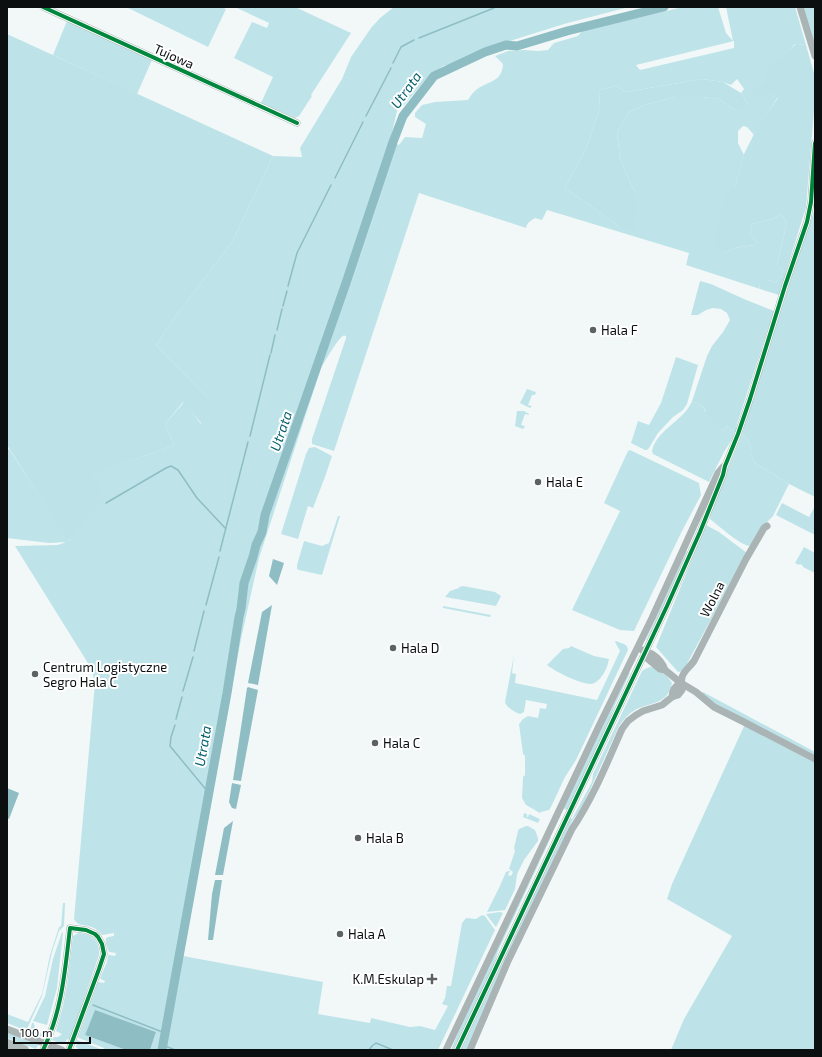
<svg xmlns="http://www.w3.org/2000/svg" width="822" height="1057" font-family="'Exo 2',sans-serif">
	<rect width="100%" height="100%" fill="#f2f8f8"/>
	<!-- green -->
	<path fill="#bee4e9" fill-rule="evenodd" d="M126 7H221L226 9 208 47Z
		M235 7H295L351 33 311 95 312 96 299 116 295 118 261 103 273 77 234 58 252 22 267 28 269 23Z
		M394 7H629L564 24 513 40 452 64 443 66 426 79 405 104 397 111 390 141 399 145 405 137 422 138 426 124 415 117V113L422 105 435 102 468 100C470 97 473 92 476 90 487 81 502 83 503 64L495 56 508 51 524 50 538 51 548 50 554 43 578 36 582 31 683 7H718L726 33 733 41 726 7H795L806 45 795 44 765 76C765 87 769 91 778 97L754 135 747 127 743 126 738 131V143L744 155 735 188 725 253 735 248 754 245 757 243 750 234 752 224 773 219 781 214 787 222 777 266 783 270 782 275 775 283 768 280 759 284 760 289 686 265 689 253 547 210 542 220 535 218C531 221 527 222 526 228L419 193 334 451 312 444V439L346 338V336C345 336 344 335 343 336 339 337 324 363 321 368L259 558 241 639 183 956 323 982 318 1014 370 1023 371 1018 410 1027 420 1026 435 1030 448 1006 442 1004 445 998 447 986H451L462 923 466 918 476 919 482 915 485 916 495 930 438 1050H150L156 1032 95 1011 85 1035 126 1050H103L104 1048 79 1038 78 1037 98 982 104 983 105 981 101 979 100 978 107 962 108 955H110L115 956 116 953 109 952C107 948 105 942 106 938L108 937 114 936V933L102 935C99 932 96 928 91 927 85 924 78 927 74 919L95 683 91 668 15 546 58 545 66 542 49 543 7 538V450L9 449 69 541 92 475 174 445 165 424 184 402 201 424 209 399 156 345 172 321 232 242 273 156 302 157 300 148 342 79 351 57 371 28 380 18ZM734 41V48L640 70 636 65ZM702 79 723 82 731 85 737 79 744 89 741 93 748 104 735 110 719 99 702 97H675L644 105 629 112 617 132 620 159 627 176 635 192 638 212 634 219 619 226 565 188 587 147 600 108 599 90 616 86 626 92Z
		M67 21 152 60 137 94 53 55Z
		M676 357 698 365 687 404 683 410 673 417 658 433 649 448 647 450H645L631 443 638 421 649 425 661 403Z
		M527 389 536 392 535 395H532L528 405 532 406 530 408 520 403Z
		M692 401 703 406 705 411 723 431 726 426 736 431 734 436 724 452 709 482 653 454 652 451C657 429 684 421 692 401Z
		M517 411H524L529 414V415L525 414 521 425 525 426 523 429 515 426Z
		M742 434 746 438 751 445 750 452 755 463 789 484 773 516 767 522 758 536 752 544 749 546C739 544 719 526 710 519L711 510Z
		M315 447 332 456 325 477 313 508 308 506 298 539 281 534 306 454 309 448Z
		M630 450 699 483 701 495 681 533 634 631 620 630 572 610 620 511 604 503 628 451Z
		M338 516H340L322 575 299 570 297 569V565L304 541 322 546 329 543Z
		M804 547 815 553V573L803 567V566L800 564 799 565 795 563Z
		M686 550 687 552 666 602 646 641V640C660 611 672 580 686 550Z
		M463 586 495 592 501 596 496 606 445 597 450 591 459 588V587Z
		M443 606 491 615 490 617 443 608Z
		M616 641C621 643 628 644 628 650L576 760 565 777 551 807 549 810 541 812 540 813 526 805 522 798 523 777 525 775V756L523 754 519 724 523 719 528 716 538 718 540 708 546 709 547 704 526 700 524 712 520 714C514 712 507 708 505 702L514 655 512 673 516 674 515 683 597 700 620 651 615 642Z
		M571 646 594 656 609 659C608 664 607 667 605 671 602 677 597 683 591 684 580 684 556 672 547 665L563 649 569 648Z
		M650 667C658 667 668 676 672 683 668 705 650 702 635 710 628 714 623 720 619 726L584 803 578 813 572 821 508 955 467 1050H461L570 818 572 819 592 782 593 774 642 671 645 669Z
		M628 672 630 673 615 705 607 727 567 810 563 808Z
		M524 813 527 814V817H528L529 814 540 819 538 823 523 817Z
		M526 826H528L535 830 538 838V841L524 860 518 872 517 875 515 889 505 910 487 912 499 888 506 872 508 871H510L508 875 511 876 513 872 509 869 515 851 514 848 518 831 519 829Z
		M551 836V837L514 917 499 949 492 970 453 1050H451L464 1018Z
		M63 903H65L64 926 59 931 52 952 42 996 27 1029 25 1030 7 1023V1014L28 1022 42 994 50 955 59 927 61 926Z
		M500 912 503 913 496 927 495 926 486 914Z
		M62 932 63 933 57 988 47 1025 33 1021 45 996 53 959Z
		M79 933C93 934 100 942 99 955L70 1040 67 1039 65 1043 63 1044 52 1040 53 1037H58L62 1034 56 1031 63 1006 67 985 73 936Z
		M32 1023H34C34 1029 38 1032 43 1035L42 1037 31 1032 30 1031Z
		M7 1032 39 1044 36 1049 7 1038Z
		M77 1040 103 1050 78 1049 76 1047 77 1043 76 1041Z"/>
	<!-- forest -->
	<path fill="#bde3e8" d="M803 7H815V48Z
		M7 34 273 156 232 242 172 321 156 345 209 399 211 417 202 424 183 402 165 424 174 445 93 475 105 498 68 541 7 445Z
		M796 44 806 45 815 77V98L806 207 779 295 760 289 759 284 763 279 768 280 775 283 782 275 783 270 777 266 787 222 781 214 773 219 752 224 750 234 757 243 754 245 735 248 725 253 716 248 713 243 725 195 735 188 744 154 756 130 778 98 770 92 755 98 752 90 765 83V76L770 67Z
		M702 79 723 82 741 93 748 104 740 110H735L719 99 702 97H675L644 105 629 112 617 132 620 159 627 176 635 192 639 212 634 219 636 224 635 230 630 231 619 226 565 188 587 147 600 108 599 90 616 86 626 92Z
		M815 202V497L789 484 755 463 750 452 751 445 746 438 742 434 785 297 815 208Z
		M700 281 711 284 744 299 774 311 737 424 736 431 726 426 723 431 709 418 703 406 692 401 707 356 712 346 723 332 730 320 727 313 721 309 713 308 706 310 698 315H691Z
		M782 503 809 517 815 506V535L776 515Z
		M706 525 719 532 747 553 683 671 678 672 656 647Z
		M703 692 815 752V756L709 701 702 693Z
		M745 724 815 760V1050H671L684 1019 732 936 667 899 672 884Z"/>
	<!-- water -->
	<path fill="#8fbdc4" d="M273 559 284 563 277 585 269 576Z
		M272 605 258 685 248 683 262 612Z
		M248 687 258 690 241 781 233 780 247 688Z
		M232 783 241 785 236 809 232 808 229 802Z
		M7 788 19 793 9 819 7 818Z
		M233 821 223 875H215L224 828Z
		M215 880H222L213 940H208L212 894Z
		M95 1010 156 1032 150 1050H126L85 1035Z"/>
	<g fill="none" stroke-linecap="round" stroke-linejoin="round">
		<!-- stream -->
		<path stroke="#8fbdc4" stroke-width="1.5" d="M419 38 494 8
			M393 63 401 47 414 40
			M366 116 391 68
			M335 178 363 122
			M288 286 297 253 331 185
			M283 306 287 291
			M277 330 282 309
			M271 353 275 335
			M250 436 270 355
			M106 503 166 468 171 466 178 470 197 498 226 529
			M220 551 248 442
			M206 605 219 557
			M194 651 204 611
			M183 691 193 657
			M176 719 182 697
			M175 725 171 737 170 746 208 792
			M93 1005 165 1033
			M163 1045 175 1050
			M369 1050 372 1046 376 1043 393 1050"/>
		<!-- river -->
		<path stroke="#8fbdc4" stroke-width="9" d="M162 1050 227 693 239 617 241 609 244 583 253 557 256 545 262 532 265 515 346 283 393 142 403 116 434 76 485 52 506 45 517 46 567 31 664 7"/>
		<!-- minor -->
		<path stroke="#abb4b5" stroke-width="7" d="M43 7 297 123
			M800 7 815 56
			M642 650C645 652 649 652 652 654 658 658 663 664 665 670
			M645 652 648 659 660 669 665 670 681 683 696 692 714 707 742 721 815 759
			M672 697C672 691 675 686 681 683
			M7 1029 62 1050
			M43 1050C62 1012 65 970 70 928L86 930 95 934 98 937 102 944 104 954 99 969 69 1050
			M446 1050 599 726 652 618 712 486 718 473 723 467
			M457 1050 667 606 700 532 723 475 725 466 738 434 750 399 785 286 807 222 811 202 815 143
			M470 1050 508 961 572 829C593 798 607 763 622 729L628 721 636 715 643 711 662 705 672 697 678 695 682 690C680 672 684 674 694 661L746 559 764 528 767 526"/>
		<!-- highway -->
		<path stroke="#b0bbbc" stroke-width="10" d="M7 1044 24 1050"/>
		<defs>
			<path id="cycleway" d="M43 7 297 123
				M43 1050C62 1012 65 970 70 928L86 930 95 934 98 937 102 944 104 954 99 969 69 1050
				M457 1050 667 606 700 532 723 475 725 466 738 434 750 399 785 286 807 222 811 202 815 143"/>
		</defs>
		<!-- cycleway casing -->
		<use href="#cycleway" stroke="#fff" stroke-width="6"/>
		<!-- cycleway -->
		<use href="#cycleway" stroke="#00873e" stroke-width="4"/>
	</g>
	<!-- markers -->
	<g fill="#5c6161" stroke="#fff" stroke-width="1.5">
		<circle cx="593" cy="330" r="4"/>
		<circle cx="538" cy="482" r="4"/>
		<circle cx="393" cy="648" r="4"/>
		<circle cx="35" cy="674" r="4"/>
		<circle cx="375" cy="743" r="4"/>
		<circle cx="358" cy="838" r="4"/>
		<circle cx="340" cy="934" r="4"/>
		<path d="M430 973h4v4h4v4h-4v4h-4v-4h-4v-4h4z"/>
	</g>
	<g text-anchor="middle" stroke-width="4" stroke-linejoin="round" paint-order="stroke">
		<!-- street labels -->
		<g font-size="13" fill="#0b0f10" stroke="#fff">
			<text transform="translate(174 56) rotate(24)" y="5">Tujowa</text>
			<text transform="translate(712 599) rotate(-63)" y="5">Wolna</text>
		</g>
		<!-- poi labels -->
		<g font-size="13" fill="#0b0f10" stroke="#fff" text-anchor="start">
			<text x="601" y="335">Hala F</text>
			<text x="546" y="487">Hala E</text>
			<text x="401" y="653">Hala D</text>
			<text x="43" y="672">Centrum Logistyczne<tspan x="43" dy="15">Segro Hala C</tspan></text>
			<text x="383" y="748">Hala C</text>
			<text x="366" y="843">Hala B</text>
			<text x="348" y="939">Hala A</text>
			<text x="424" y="984" text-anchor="end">K.M.Eskulap</text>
		</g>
		<!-- water labels -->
		<g font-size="14" font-style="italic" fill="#06626e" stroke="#fff">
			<text transform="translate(406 90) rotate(-54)" y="5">Utrata</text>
			<text transform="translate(281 431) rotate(-71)" y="5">Utrata</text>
			<text transform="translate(203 746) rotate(-80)" y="5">Utrata</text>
		</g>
	</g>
	<!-- border -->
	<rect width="822" height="1057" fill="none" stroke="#0b0f10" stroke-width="16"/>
	<!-- scale -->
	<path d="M14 1037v6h76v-6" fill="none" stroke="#0b0f10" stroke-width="2"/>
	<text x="20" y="1037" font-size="12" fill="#0b0f10" stroke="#ffffff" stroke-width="3" paint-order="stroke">100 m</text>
</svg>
